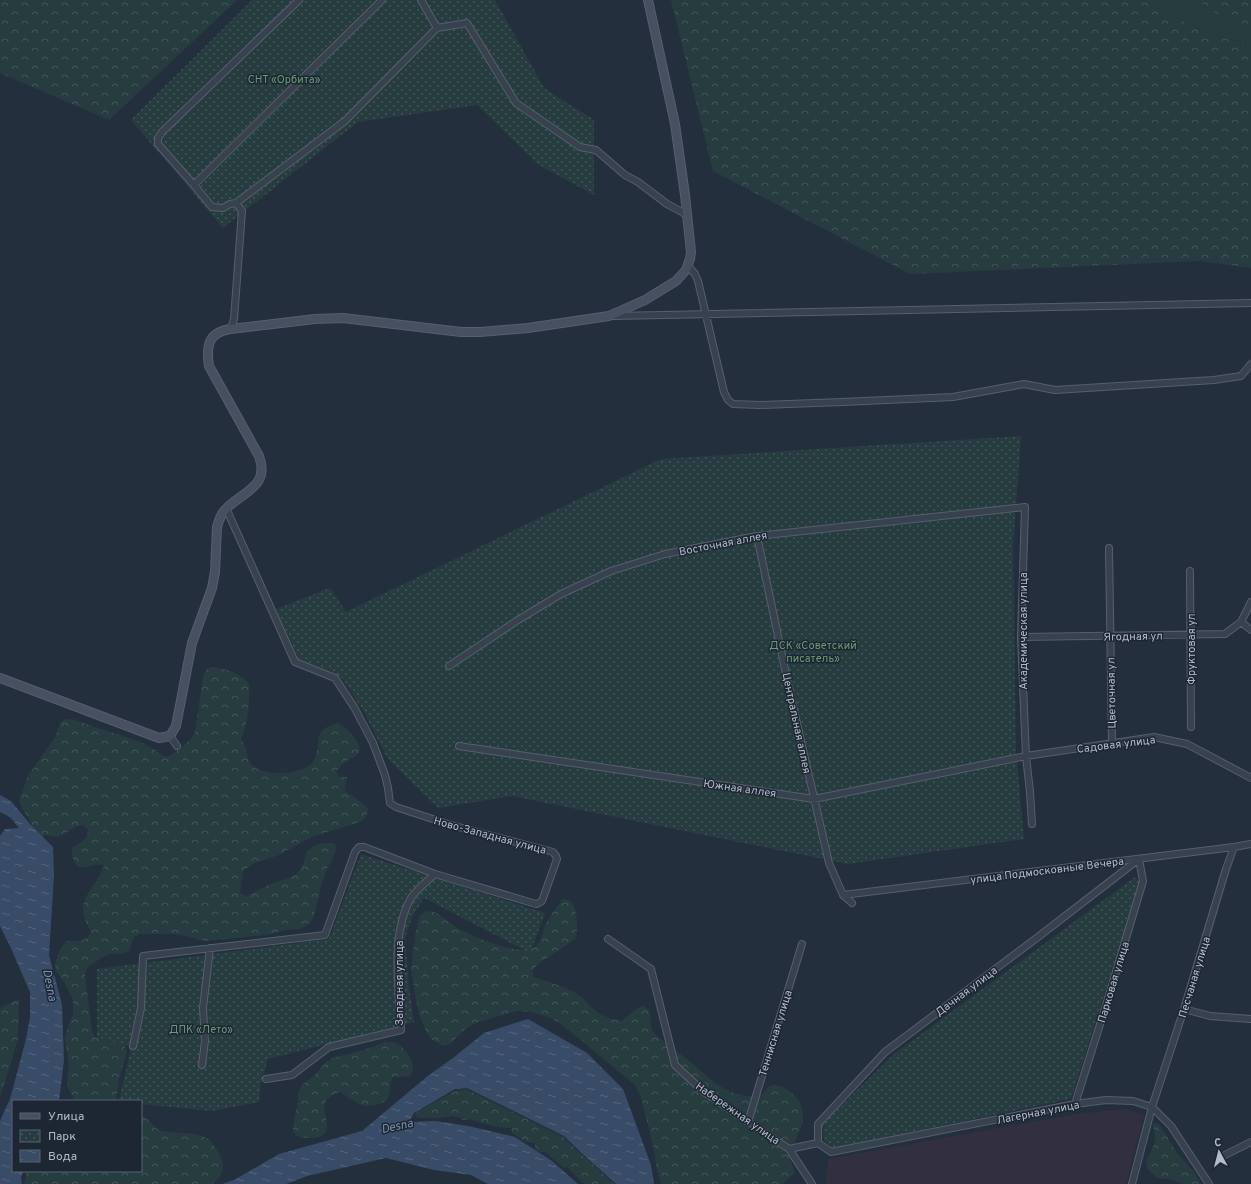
<svg xmlns="http://www.w3.org/2000/svg" width="1251" height="1184" font-family="Overpass,sans-serif">
	<defs>
		<pattern id="forest-crowns" width="20" height="18" patternUnits="userSpaceOnUse"><rect width="20" height="18" fill="#263c3f"/><path d="M2 6a3 3 0 1 1 6 0M12 15a3 3 0 1 1 6 0" fill="none" stroke="#435659"/></pattern>
		<pattern id="park-dots" width="8" height="8" patternUnits="userSpaceOnUse"><rect width="8" height="8" fill="#263c3f"/><path d="M2 2h.1M6 6h.1" fill="none" stroke="#435659" stroke-width="1.8" stroke-linecap="round"/></pattern>
		<pattern id="water-ripples" width="26" height="14" patternUnits="userSpaceOnUse"><rect width="26" height="14" fill="#394c67"/><path d="M2 4q2-2 4 0t4 0M15 11q2-2 4 0t4 0" fill="none" stroke="#53647b"/></pattern>
	</defs>
	<rect width="100%" height="100%" fill="#242f3e"/>
	<!-- medical -->
	<path fill="#32303f" d="M1126 1109 1144 1115 1126 1184H826L828 1159 1076 1114Z"/>
	<!-- grass -->
	<path fill="#263c3f" d="M1143 0H1196L1217 14 1251 27V42L1232 40 1204 31 1150 5Z"/>
	<!-- forest -->
	<path fill="url(#forest-crowns)" d="M0 0H237L109 120 0 73Z
		M671 0H1143L1150 5 1204 31 1232 40 1251 42V268L1199 261 910 274 713 171Z
		M1196 0H1251V27L1217 14Z
		M211 667C222 667 242 674 248 683 251 687 248 717 246 724 245 729 243 734 241 739 243 742 245 746 246 750 248 755 247 760 251 764 261 777 302 775 312 763 325 746 307 731 338 723 346 728 365 743 358 754 356 756 352 758 350 759 344 763 340 766 336 772L340 777H347L345 791 357 799 368 808 367 815 363 820 357 823 311 837 279 855 254 863 243 871 240 893 246 896C255 892 263 887 271 884 279 881 291 879 297 873 303 868 304 860 306 854 312 843 325 841 335 844L336 851 327 869 322 882 314 916 311 922 306 926 300 929 286 930 267 935 206 941 199 940 187 936 173 934H140L134 937 129 951 123 954H110L104 956 87 968 85 975 92 1031 95 1037C98 1038 102 1039 105 1040 114 1041 125 1041 127 1052L119 1079 116 1101H75L68 1088 67 1080 69 1066 65 1039 68 1026 73 1014V1000L64 982 56 971 55 964 59 951 66 941H80L87 938 91 932C80 912 80 903 94 885 98 878 102 873 104 865 95 863 87 868 78 867 73 861 71 857 72 848 81 842 88 841 88 829L82 825 76 827 58 837 41 835 36 831 22 808 19 801 28 776 55 737 60 724 65 719C79 720 91 726 104 730 127 738 144 740 163 756H170L182 747 192 738 195 732 203 677 205 671Z
		M562 899C564 899 566 899 568 900 578 903 578 929 576 938 570 942 564 947 558 951 549 957 539 962 532 971L534 977C550 983 566 986 580 996 585 999 587 1003 591 1007 600 1015 609 1019 621 1021L638 1008 644 1006 649 1010 652 1030 657 1036C668 1046 681 1054 693 1064 708 1077 721 1091 741 1095 746 1096 754 1097 759 1096 764 1094 766 1088 770 1086 780 1081 796 1095 800 1103 809 1121 795 1135 792 1152 791 1155 790 1159 791 1161 791 1165 794 1169 795 1173L782 1184H661L655 1160V1153L641 1097 635 1085 561 1024C548 1016 532 1010 516 1011L476 1023 464 1030 450 1044 443 1046 431 1039 427 1033 419 1015 412 976 411 969 415 935 420 915C424 912 428 910 434 912 442 915 447 921 454 926 469 935 520 958 535 947 541 943 542 935 544 928 548 918 556 909 562 899Z
		M19 999 18 1039 0 1098V1008Z
		M385 1042C389 1042 392 1041 395 1043 405 1046 419 1066 410 1076L393 1077C389 1083 391 1091 388 1098 384 1105 369 1107 362 1105 354 1102 347 1097 341 1092 303 1102 348 1135 312 1138 306 1138 300 1138 294 1134L293 1128 298 1100V1093L303 1084 314 1076 326 1062 332 1058 367 1049Z
		M466 1089 563 1137 614 1184H584L567 1167 564 1168 545 1152H540L535 1149V1143C526 1144 519 1137 512 1133L511 1128 496 1127 470 1119 462 1120 459 1117 452 1116 438 1118H417L415 1115 417 1112 455 1091Z
		M141 1116C150 1118 151 1126 159 1130 173 1134 195 1131 208 1139 211 1141 214 1146 216 1149 219 1153 222 1158 223 1163 224 1172 219 1179 212 1184H24L27 1171H141Z
		M1152 1123 1159 1124 1177 1153 1195 1173 1201 1184H1182L1170 1179 1157 1178 1147 1168 1146 1161C1154 1147 1158 1140 1152 1123Z"/>
	<!-- park -->
	<path fill="url(#park-dots)" d="M252 0H495L544 88 594 120V195L539 165 477 105 358 122 223 228 131 120Z
		M1021 436 1013 545 1016 752 1024 839 848 864 512 796 438 808 387 758 365 714 343 679 331 671 299 660 276 609 330 588 346 612 661 459Z
		M361 854 545 913 530 953 424 898 412 917 405 938 409 986 414 1022 268 1059 261 1085 259 1102 212 1111 141 1104V1101H119L131 1047 97 1037V969L329 939Z
		M1135 877 1140 882 1071 1099 833 1148 824 1141 822 1125 894 1054Z"/>
	<!-- water -->
	<path fill="url(#water-ripples)" d="M0 795 11 801 30 824 53 847 54 875 49 955 62 1005 64 1060 59 1101H13V1171H23L21 1178 22 1184H0V1121L10 1099 25 1043 30 1018V992L10 946 0 926V836L5 829 19 828 10 817 0 812Z
		M528 1019 587 1053 623 1089 651 1165 654 1184H616L586 1157 564 1136 467 1088 455 1089 414 1113 409 1122 436 1121 468 1126 515 1137 552 1161 578 1184H488L471 1175 434 1170 386 1158 307 1176 286 1184H222L234 1180 279 1154 362 1131 429 1075 453 1058 484 1033Z"/>
	<g fill="none" stroke-linecap="round" stroke-linejoin="round">
		<defs>
			<path id="street" d="M299 0 162 132 158 138V144L194 185 212 207 223 208 230 204 236 203 345 121 437 28 421 0
				M437 28 467 23 516 103 580 147 596 150 625 175 638 182 667 204 682 212 687 216
				M194 185 382 0
				M688 266 695 274 698 281 724 392 728 400 733 404 760 405 842 402 953 397 1024 384 1055 390 1214 380 1241 376 1251 364
				M613 316 1251 303
				M231 329 234 319 242 211 236 203
				M757 536 790 693 829 863 843 895 852 903
				M1109 548 1112 743
				M1190 571 1191 727
				M1251 602 1241 622 1251 630
				M1021 637 1225 634 1241 622
				M449 666 518 620 561 594 611 571 665 554 757 536 1025 507 1021 637 1026 756 1030 792 1032 824
				M170 736 177 746
				M459 746 814 799 1026 756 1154 737 1187 744 1251 778
				M843 895 1234 847 1251 844
				M608 939 651 969 675 1065 704 1092 789 1149 812 1184
				M1184 1009 1210 1016 1251 1019
				M133 1046 141 1008 143 956 325 935 355 852 359 847H364L435 874 536 904 539 903 542 901 557 859 556 856 553 852 451 825 396 807 390 803 388 788 385 775 373 743 354 707 335 678 295 662 226 508
				M202 1065 205 1041 203 1008 210 948
				M266 1079 292 1075 329 1047 401 1030C399 990 390 934 411 898 417 889 427 881 435 874
				M748 1122 802 944
				M818 1143V1124L885 1052 1038 937 1139 859 1143 881 1107 1002 1075 1104
				M789 1149 818 1143 831 1152 1075 1104 1106 1100 1133 1101 1152 1107 1171 1126 1209 1184
				M1223 1156 1251 1142
				M1132 1184 1152 1107 1184 1009 1226 869 1234 847"/>
			<path id="secondary" d="M0 678 159 738 170 736 176 726 192 643 212 588 215 572 217 527C219 520 221 513 227 508 244 491 270 486 259 456L209 366C206 346 208 332 231 329L315 319 343 318 461 332H480L528 328 609 316 645 300 676 281 686 270 690 259 691 252 685 195 675 124 648 0"/>
		</defs>
		<!-- street casing -->
		<use href="#street" stroke="#565f6c" stroke-width="8"/>
		<!-- secondary casing -->
		<use href="#secondary" stroke="#565f6c" stroke-width="10"/>
		<!-- street -->
		<use href="#street" stroke="#38414e" stroke-width="6"/>
		<!-- secondary -->
		<use href="#secondary" stroke="#465061" stroke-width="8"/>
	</g>
	<g text-anchor="middle" stroke-width="3" stroke-linejoin="round" paint-order="stroke">
		<!-- park labels -->
		<g font-size="11" fill="#6b9a76" stroke="#1d2633">
			<text x="284" y="83">СНТ «Орбита»</text>
			<text x="813" y="649">ДСК «Советский<tspan x="813" dy="13">писатель»</tspan></text>
			<text x="201" y="1033">ДПК «Лето»</text>
		</g>
		<!-- street labels -->
		<g font-size="11" fill="#b4bcc9" stroke="#1d2633">
			<text transform="translate(723 543) rotate(-11)" y="4">Восточная аллея</text>
			<text transform="translate(1023 631) rotate(-90)" y="4">Академическая улица</text>
			<text transform="translate(1133 636) rotate(-1)" y="4">Ягодная ул</text>
			<text transform="translate(1191 649) rotate(-90)" y="4">Фруктовая ул</text>
			<text transform="translate(1111 693) rotate(-91)" y="4">Цветочная ул</text>
			<text transform="translate(797 723) rotate(78)" y="4">Центральная аллея</text>
			<text transform="translate(1116 744) rotate(-7)" y="4">Садовая улица</text>
			<text transform="translate(740 788) rotate(8)" y="4">Южная аллея</text>
			<text transform="translate(490 835) rotate(15)" y="4">Ново-Западная улица</text>
			<text transform="translate(1047 870) rotate(-7)" y="4">улица Подмосковные Вечера</text>
			<text transform="translate(1194 977) rotate(-73)" y="4">Песчаная улица</text>
			<text transform="translate(1113 982) rotate(-73)" y="4">Парковая улица</text>
			<text transform="translate(399 983) rotate(-90)" y="4">Западная улица</text>
			<text transform="translate(966 991) rotate(-37)" y="4">Дачная улица</text>
			<text transform="translate(775 1033) rotate(-73)" y="4">Теннисная улица</text>
			<text transform="translate(1038 1112) rotate(-11)" y="4">Лагерная улица</text>
			<text transform="translate(738 1113) rotate(35)" y="4">Набережная улица</text>
		</g>
		<!-- water labels -->
		<g font-size="12" font-style="italic" fill="#7c92b1" stroke="#1d2633">
			<text transform="translate(50 985) rotate(79)" y="4">Desna</text>
			<text transform="translate(397 1126) rotate(-12)" y="4">Desna</text>
		</g>
	</g>
	<!-- legend -->
	<rect x="12" y="1100" width="130" height="72" fill="#1d2633" stroke="#59626f"/>
	<rect x="20" y="1113" width="20" height="6" fill="#465061" stroke="#59626f"/>
	<text x="48" y="1120" font-size="12" fill="#b4bcc9">Улица</text>
	<rect x="20" y="1130" width="20" height="12" fill="url(#park-dots)" stroke="#59626f"/>
	<text x="48" y="1140" font-size="12" fill="#b4bcc9">Парк</text>
	<rect x="20" y="1150" width="20" height="12" fill="url(#water-ripples)" stroke="#59626f"/>
	<text x="48" y="1160" font-size="12" fill="#b4bcc9">Вода</text>
	<!-- north arrow -->
	<g transform="translate(1219 1152) rotate(353)" stroke="#1d2633" stroke-width="3" paint-order="stroke">
	<path d="M0-3L7 15L0 10L-7 15Z" fill="#b4bcc9"/>
	<text y="-6" font-size="11" font-weight="bold" text-anchor="middle" fill="#b4bcc9">С</text>
	</g>
</svg>
